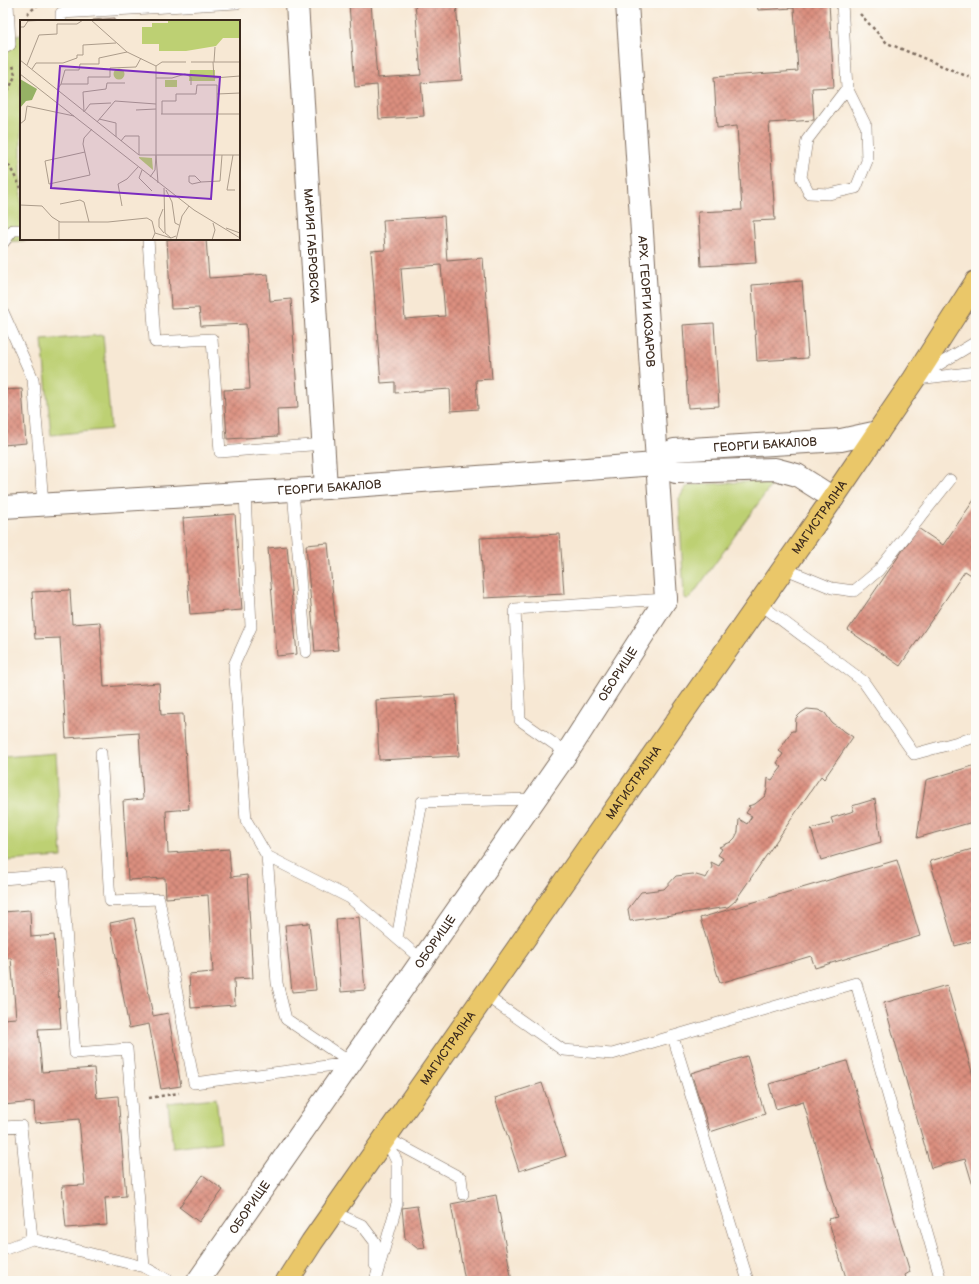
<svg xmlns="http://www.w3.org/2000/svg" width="979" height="1284" font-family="'Balsamiq Sans',sans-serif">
	<defs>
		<pattern id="building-cross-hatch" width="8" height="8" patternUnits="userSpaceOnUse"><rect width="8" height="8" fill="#db8f7f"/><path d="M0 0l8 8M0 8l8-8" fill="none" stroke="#b37567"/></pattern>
	</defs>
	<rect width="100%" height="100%" fill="#fdfcf7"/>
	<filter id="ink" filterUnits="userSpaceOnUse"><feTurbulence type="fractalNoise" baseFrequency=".025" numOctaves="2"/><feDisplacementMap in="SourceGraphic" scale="8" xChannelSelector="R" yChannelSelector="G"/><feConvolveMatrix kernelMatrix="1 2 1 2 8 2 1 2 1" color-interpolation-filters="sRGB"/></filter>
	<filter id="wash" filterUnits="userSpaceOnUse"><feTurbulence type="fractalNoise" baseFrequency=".012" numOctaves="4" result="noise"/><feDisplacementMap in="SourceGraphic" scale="16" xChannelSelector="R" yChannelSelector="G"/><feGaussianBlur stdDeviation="0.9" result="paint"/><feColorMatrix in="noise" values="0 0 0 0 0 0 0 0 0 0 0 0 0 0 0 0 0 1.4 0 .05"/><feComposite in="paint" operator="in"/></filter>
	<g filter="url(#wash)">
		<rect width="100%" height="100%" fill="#f7e8d4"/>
		<!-- green -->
		<path fill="#bdd073" stroke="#7c7d48" d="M21 35V239H45L3 242V36Z
			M103 335 111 429 51 435 42 340Z
			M775 480 691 597 688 599 684 598 679 499 685 488 691 485Z
			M56 753 62 857 5 861 3 757Z
			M216 1098 221 1142 173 1148 168 1103Z"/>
		<g id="blocks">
			<!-- building -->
			<path fill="url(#building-cross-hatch)" fill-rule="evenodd" d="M349 3H371L377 78 421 75 415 3H456L462 80 421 83 424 116 379 119 377 85 355 87Z
				M757 3H829L834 87 812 88 814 120 769 123 775 220 753 221 756 263 701 266 698 212 742 210 737 126 717 128 714 77 798 71 794 8 758 10Z
				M115 18V21H93V20Z
				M444 216 447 261 483 258 492 379 476 380 478 409 451 411 450 389 395 393V382L381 383 371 251 385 250 383 220ZM441 265 445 316 405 319 401 268Z
				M167 239H206L209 278 268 274 270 301 291 299 298 408 277 409 278 436 227 439 224 390 250 389 246 324 201 326 199 308 171 309Z
				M802 281 808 358 757 361 752 285Z
				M714 323 719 406 688 408 683 325Z
				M22 389 26 443 3 445V390Z
				M976 497V578L965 571 900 666 848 630 918 528 943 545Z
				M235 514 242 610 190 614 183 518Z
				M560 534 564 594 484 598 480 538Z
				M328 543 338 650 315 652 306 545Z
				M287 546 297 654 277 656 268 548Z
				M70 590 72 624 100 622 104 687 159 683 161 715 183 714 189 809 166 811 168 853 229 849 231 877 247 875 253 978 234 979 235 1005 191 1008 189 974 213 972 208 895 166 898 165 878 128 880 123 801 143 799 139 733 66 738 60 638 35 639 32 592Z
				M456 695 459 756 379 760 376 700Z
				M807 709 818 710 825 713 832 723 853 737 824 779 821 776 735 901 728 907 630 921 628 909 641 892 664 889 676 876 693 874 706 878 712 867 711 862 719 866 723 858 718 855 722 849 719 847 731 842 735 838 738 832 739 819 747 824 752 816 746 813 750 807 748 806 755 804 765 796 767 790 768 778 772 780 782 767 777 763 783 754 779 751 792 731H795L796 718 801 713Z
				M976 765V821L917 838 926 780Z
				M875 799 881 842 821 860 811 829 833 823 831 818 854 811 852 806Z
				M976 848V940L955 946 930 861Z
				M897 860 920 936 815 968 811 956 720 983 700 918Z
				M30 910 31 937 54 935 61 1028 38 1029 42 1072 94 1068 97 1098 118 1096 126 1196 105 1198 107 1225 66 1228 62 1186 85 1185 79 1119 35 1123 34 1102 3 1105V1019L16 1018 11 958H3V912Z
				M359 917 365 990 341 992 336 919Z
				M134 918 153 1016 168 1013 181 1086 161 1089 149 1024 129 1028 110 923Z
				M309 923 316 990 292 992 285 925Z
				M947 985 976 1086V1196L965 1159 931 1168 884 1003Z
				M747 1056 765 1114 710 1132 691 1073Z
				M847 1061 910 1272 905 1275 907 1281H847L828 1219 837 1217 803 1101 776 1109 769 1084Z
				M542 1083 566 1156 519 1171 495 1098Z
				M203 1175 223 1190 199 1222 179 1207Z
				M496 1195 512 1281H465L451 1204Z
				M417 1206 425 1248 418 1249 405 1238 402 1208Z"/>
		</g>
	</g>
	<g filter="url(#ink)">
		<use href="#blocks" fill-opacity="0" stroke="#7d6c5e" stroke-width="1"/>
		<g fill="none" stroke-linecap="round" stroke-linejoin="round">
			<defs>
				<path id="service" d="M842 3 847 88 866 126 867 161 856 188 829 194 809 193 801 177 807 140 847 88
					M61 21V13L237 3
					M3 49 10 45 8 3
					M148 239 155 342 212 339 220 452 324 444
					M3 243 13 230H21
					M3 312 33 379 43 504
					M923 374 976 342
					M918 379 976 372
					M293 490 306 652
					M245 493 251 627 234 665 246 820 267 856 350 898 422 960
					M783 568 832 588 854 591 878 571 950 480
					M760 604 863 681 914 754 976 737
					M101 753 110 901 159 899 194 1083 350 1063
					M567 753 520 720 515 609 666 599
					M267 856 277 983 286 1019 351 1063
					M3 879 62 874 75 1053 127 1049 144 1267 170 1281
					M397 938 422 802 535 799
					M485 995 563 1050 612 1054 856 983 941 1281
					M673 1037 748 1281
					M3 1127 21 1126 32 1239 144 1267
					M385 1137 461 1178 463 1194
					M333 1212 362 1225 375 1242V1265
					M3 1250 32 1239
					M375 1281 397 1204V1162L385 1137"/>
				<g id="minor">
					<path id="s1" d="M297 3 326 488"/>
					<path id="s2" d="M627 3 666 599"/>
					<path id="s3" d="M656 464 674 450 841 440 878 432"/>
					<path id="s4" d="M3 507 326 488 656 464 676 472 775 469 797 475 833 498"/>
				</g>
				<g id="tertiary">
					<path id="s5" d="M198 1281 567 753 666 599"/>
				</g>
				<g id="primary">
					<path id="s6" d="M287 1281 312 1242 833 498 914 379 976 282"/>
				</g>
			</defs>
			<!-- service casing -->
			<use href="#service" stroke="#7d6c5e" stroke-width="12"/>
			<!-- minor casing -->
			<use href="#minor" stroke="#7d6c5e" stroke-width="24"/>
			<!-- tertiary casing -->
			<use href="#tertiary" stroke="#7d6c5e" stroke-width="24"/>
			<!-- primary casing -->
			<use href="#primary" stroke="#7d6c5e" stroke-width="24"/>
			<!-- path -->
			<path stroke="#7d6c5e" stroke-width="2.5" stroke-dasharray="3 3" stroke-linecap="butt" d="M27 14 40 3
				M860 14 887 43 976 80
				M3 102 15 76 13 64
				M3 154 21 188
				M149 1098 179 1093"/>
			<!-- service -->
			<use href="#service" stroke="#fff" stroke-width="11"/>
			<!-- minor -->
			<use href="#minor" stroke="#fff" stroke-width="22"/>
			<!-- tertiary -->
			<use href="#tertiary" stroke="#fff" stroke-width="22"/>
			<!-- primary -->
			<use href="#primary" stroke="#eac769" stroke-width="22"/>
		</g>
	</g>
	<g text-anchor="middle" stroke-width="3.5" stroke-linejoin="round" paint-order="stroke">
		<!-- street labels -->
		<g font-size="12" fill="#3b2a1e" stroke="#fdfcf7">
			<text dy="4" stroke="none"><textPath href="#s1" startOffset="243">МАРИЯ ГАБРОВСКА</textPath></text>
			<text dy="4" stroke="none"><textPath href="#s2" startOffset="299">АРХ. ГЕОРГИ КОЗАРОВ</textPath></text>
			<text dy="4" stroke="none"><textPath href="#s3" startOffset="114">ГЕОРГИ БАКАЛОВ</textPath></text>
			<text dy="4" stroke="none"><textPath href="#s4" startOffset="327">ГЕОРГИ БАКАЛОВ</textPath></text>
			<text dy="4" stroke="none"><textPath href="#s6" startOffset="931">МАГИСТРАЛНА</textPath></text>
			<text dy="4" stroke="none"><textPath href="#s5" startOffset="738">ОБОРИЩЕ</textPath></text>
			<text dy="4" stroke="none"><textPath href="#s6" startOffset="607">МАГИСТРАЛНА</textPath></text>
			<text dy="4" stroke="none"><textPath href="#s5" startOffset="414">ОБОРИЩЕ</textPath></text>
			<text dy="4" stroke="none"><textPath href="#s6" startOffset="283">МАГИСТРАЛНА</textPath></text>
			<text dy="4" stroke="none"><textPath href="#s5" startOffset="90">ОБОРИЩЕ</textPath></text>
		</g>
	</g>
	<!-- overview -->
	<g transform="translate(20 20)">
		<rect width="220" height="220" fill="#f7e8d4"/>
		<path d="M148 0H220V18H203L196 26 166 31H139V24H122V7H132V3H148ZM93.5 54a5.5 5.5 0 1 1 11 0a5.5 5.5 0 1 1-11 0ZM170 50H195V61H169ZM145 60H157V67H145ZM119 137 132 138 133 150 119 138Z" fill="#bdd073"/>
		<path d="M0 59 17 69 12 80 6 81 0 88Z" fill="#96b265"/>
		<path fill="none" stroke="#ac9c8b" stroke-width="1" d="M71 0 107 32 136 46V135L135 150 130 157M0 7H4L8 1 26 0M0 40 119 135M171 42H220M193 42 194 58 220 56M194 42 195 27M7 45 19 15 37 14V4H57L63 0M136 46 142 42H166M12 49 16 43H43L57 38V35H63V25L96 23M0 54 174 190 220 218M136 58H152L165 54 171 57V65M41 64 45 50H59L60 44H79V38L107 32M37 70 41 64H68V57H90V48L116 47 121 38M197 74 220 73M116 90 136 89M64 92 63 72 86 69 87 63H105M64 92 70 84 91 83M141 94H220M142 94V81H156V74H176L177 65H197V94M79 99 96 103V117M77 102 95 81 136 84M0 104 5 100 7 86 54 96M101 121 105 116H119V135M65 132 25 141 29 164 70 155 63 124 64 118 72 109M119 135H220M136 135 138 163M213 135 207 170H215M122 150 119 158 132 171M181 162 172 164 169 162V156H175L181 162 200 161 202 135M144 168 145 213 151 218M146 170 152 182 155 203 159 205M40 184 60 180 64 182 69 202M0 185 22 186 32 197 40 202H88L127 198 132 201 135 213 132 220M102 186 98 164 107 159 118 147M143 189 139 199V207L144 213M39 201V220M206 208 220 213M135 213 151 218 156 216M156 220 162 196 169 186M192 220 195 210 193 203"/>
		<path fill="#7b2cbf" fill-opacity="0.15" stroke="#7b2cbf" stroke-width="2" d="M40 46 200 57 191 179 31 168Z"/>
		<rect width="220" height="220" fill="none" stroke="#3b2a1e" stroke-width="2"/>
	</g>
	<!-- margin -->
	<rect width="979" height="1284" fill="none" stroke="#fdfcf7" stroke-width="16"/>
</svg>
